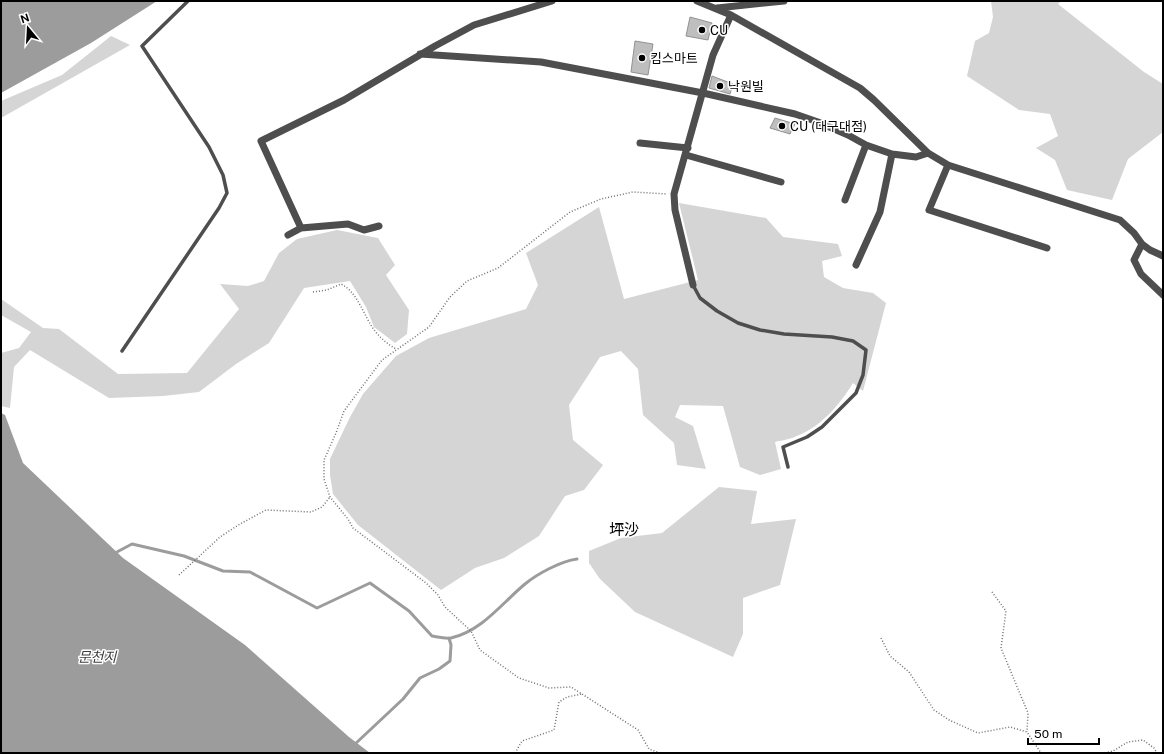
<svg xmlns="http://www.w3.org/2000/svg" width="1164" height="754" font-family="'Public Sans','Noto Sans KR',sans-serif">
	<rect width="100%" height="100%" fill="#fff"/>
	<!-- green -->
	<path fill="#d5d5d5" d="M991 1H1061L1058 4 1144 72 1163 84V132L1128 159 1112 200 1067 190 1055 160 1036 148 1058 136 1050 114 1019 110 967 76 975 41 989 33 993 17Z
		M111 36 130 45 1 118V101L62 75Z
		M679 203 766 218 783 237 838 244 842 256 822 261 824 277 843 288 873 293 886 303 863 391 853 383C841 403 822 426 799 435 792 439 783 440 775 442L781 469 760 475 740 467 723 406 680 405 675 417 693 426 706 469 677 465 674 443 643 415 638 369 621 351 600 357 569 405 573 440 603 465 584 490 565 496 539 536 504 558 475 568 441 590 358 525 333 494 330 475V459L349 419 363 394 396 356 429 338 526 309 538 285 526 253 599 207 624 299 698 280Z
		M337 230 378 238 395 265 386 275 409 310 407 334 395 343 374 327 366 307 350 281 304 288 269 343 236 364 199 392 163 396 109 398 30 350 14 367 10 408 1 406V353L19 348 31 332 1 315V299L43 328 59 329 118 374 187 373 239 309 220 284 248 286 264 281 279 253 297 239Z
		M719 487 757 491 751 524 796 519 780 585 743 598V634L733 657 635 612 600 579 589 563V551L621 538 662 533Z"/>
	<!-- water -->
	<path fill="#9c9c9c" d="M1 1H157L91 43 1 93Z
		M1 413 5 415 23 463 123 558 245 645 349 737 370 753H1Z"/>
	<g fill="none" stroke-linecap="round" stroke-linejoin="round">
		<!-- stream -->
		<path stroke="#9c9c9c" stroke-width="3" d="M115 553 132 544 184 556 223 571 250 572 317 608 370 583 409 611 432 636C438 637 445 639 451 638 482 631 502 603 525 584 537 574 561 561 577 559
			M354 745 403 699 420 678 439 669 450 661 451 645 449 638"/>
	</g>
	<!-- building -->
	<path fill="#bebebe" stroke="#929292" d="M690 17 712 23 708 40 686 36Z
		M635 41 653 44 648 75 631 72Z
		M712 76 733 84 730 94 709 88Z
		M775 118 795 124 790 134 770 128Z"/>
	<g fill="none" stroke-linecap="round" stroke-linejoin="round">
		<!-- path -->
		<path stroke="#707070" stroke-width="1.5" stroke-dasharray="1 2" stroke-linecap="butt" d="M313 292 327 290 341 284C358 292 364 317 375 331 381 339 388 344 396 349
			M179 575 220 537 240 524 266 510 311 512 322 507 330 497
			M992 592 1006 611 1001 648 1028 713 1027 732
			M881 638 890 656 909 672 934 710 949 720 978 733 1010 727 1027 732 1041 753
			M515 753 522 741 554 730 559 702 567 697 582 694
			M660 753 649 749 638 730 582 694 571 687 549 688 519 678 480 650 471 631 445 607 438 595 426 583 353 528 348 519 330 497 324 479V460L336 433 344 411 382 360 429 327 450 297 467 281 498 268 570 212 601 199 633 192 667 194
			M1105 753 1113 751 1128 742 1143 740 1154 748 1157 753"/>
		<!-- service -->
		<path stroke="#4e4e4e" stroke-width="3.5" d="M693 285 700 298 717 311 738 323 760 330 784 334 832 337 853 341 866 350 863 375 856 393 822 427 807 437 783 447 788 467
			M122 351 219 208 227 193 223 175 209 147 142 46 188 1"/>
		<!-- minor -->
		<path stroke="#4e4e4e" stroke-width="7" d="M697 1 731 15 860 88 874 100 928 153 948 165 1120 220 1134 233 1142 244 1150 250 1163 256
			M717 8 784 1
			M420 54 541 62 703 93 795 114 818 122 848 135 866 145 892 154 916 157 928 153
			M640 143 688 148
			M686 155 781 182
			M948 165 929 210 1047 248
			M845 200 866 145
			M301 228 261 141 344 100 435 46 474 25 552 1
			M288 235 301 228 348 224 364 230 379 226
			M1142 244 1134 260 1141 274 1163 295
			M856 265 880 212 892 154
			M693 285 675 210 674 194 713 55 731 15"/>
	</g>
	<!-- markers -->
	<g fill="#000" stroke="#fff" stroke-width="1.5">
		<circle cx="702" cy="30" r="4"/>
		<circle cx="642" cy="58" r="4"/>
		<circle cx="720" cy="86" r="4"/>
		<circle cx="782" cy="126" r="4"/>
	</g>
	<g text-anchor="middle" stroke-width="3" stroke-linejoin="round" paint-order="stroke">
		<!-- poi labels -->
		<g font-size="13" fill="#000" stroke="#fff" text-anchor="start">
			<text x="710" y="35">CU</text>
			<text x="650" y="63">킴스마트</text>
			<text x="728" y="91">낙원빌</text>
			<text x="790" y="131">CU (대구대점)</text>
		</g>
		<!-- water labels -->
		<g font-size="14" font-style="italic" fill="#3d3d3d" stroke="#fff">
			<text x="97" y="662">문천지</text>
		</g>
		<!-- quarter labels -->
		<g font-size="15" fill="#000" stroke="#fff">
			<text x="624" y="535">坪沙</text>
		</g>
	</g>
	<!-- border -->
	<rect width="1164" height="754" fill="none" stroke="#000000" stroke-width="4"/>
	<!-- north arrow -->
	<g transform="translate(28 28) rotate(342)" stroke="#ffffff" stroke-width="3" paint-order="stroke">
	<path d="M0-3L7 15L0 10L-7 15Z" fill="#000000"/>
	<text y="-6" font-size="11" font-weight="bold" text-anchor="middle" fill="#000000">N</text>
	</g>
	<!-- scale -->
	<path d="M1028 738v6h71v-6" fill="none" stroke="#000000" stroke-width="2"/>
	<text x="1034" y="738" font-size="12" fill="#000000" stroke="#ffffff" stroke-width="3" paint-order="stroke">50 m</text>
</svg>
